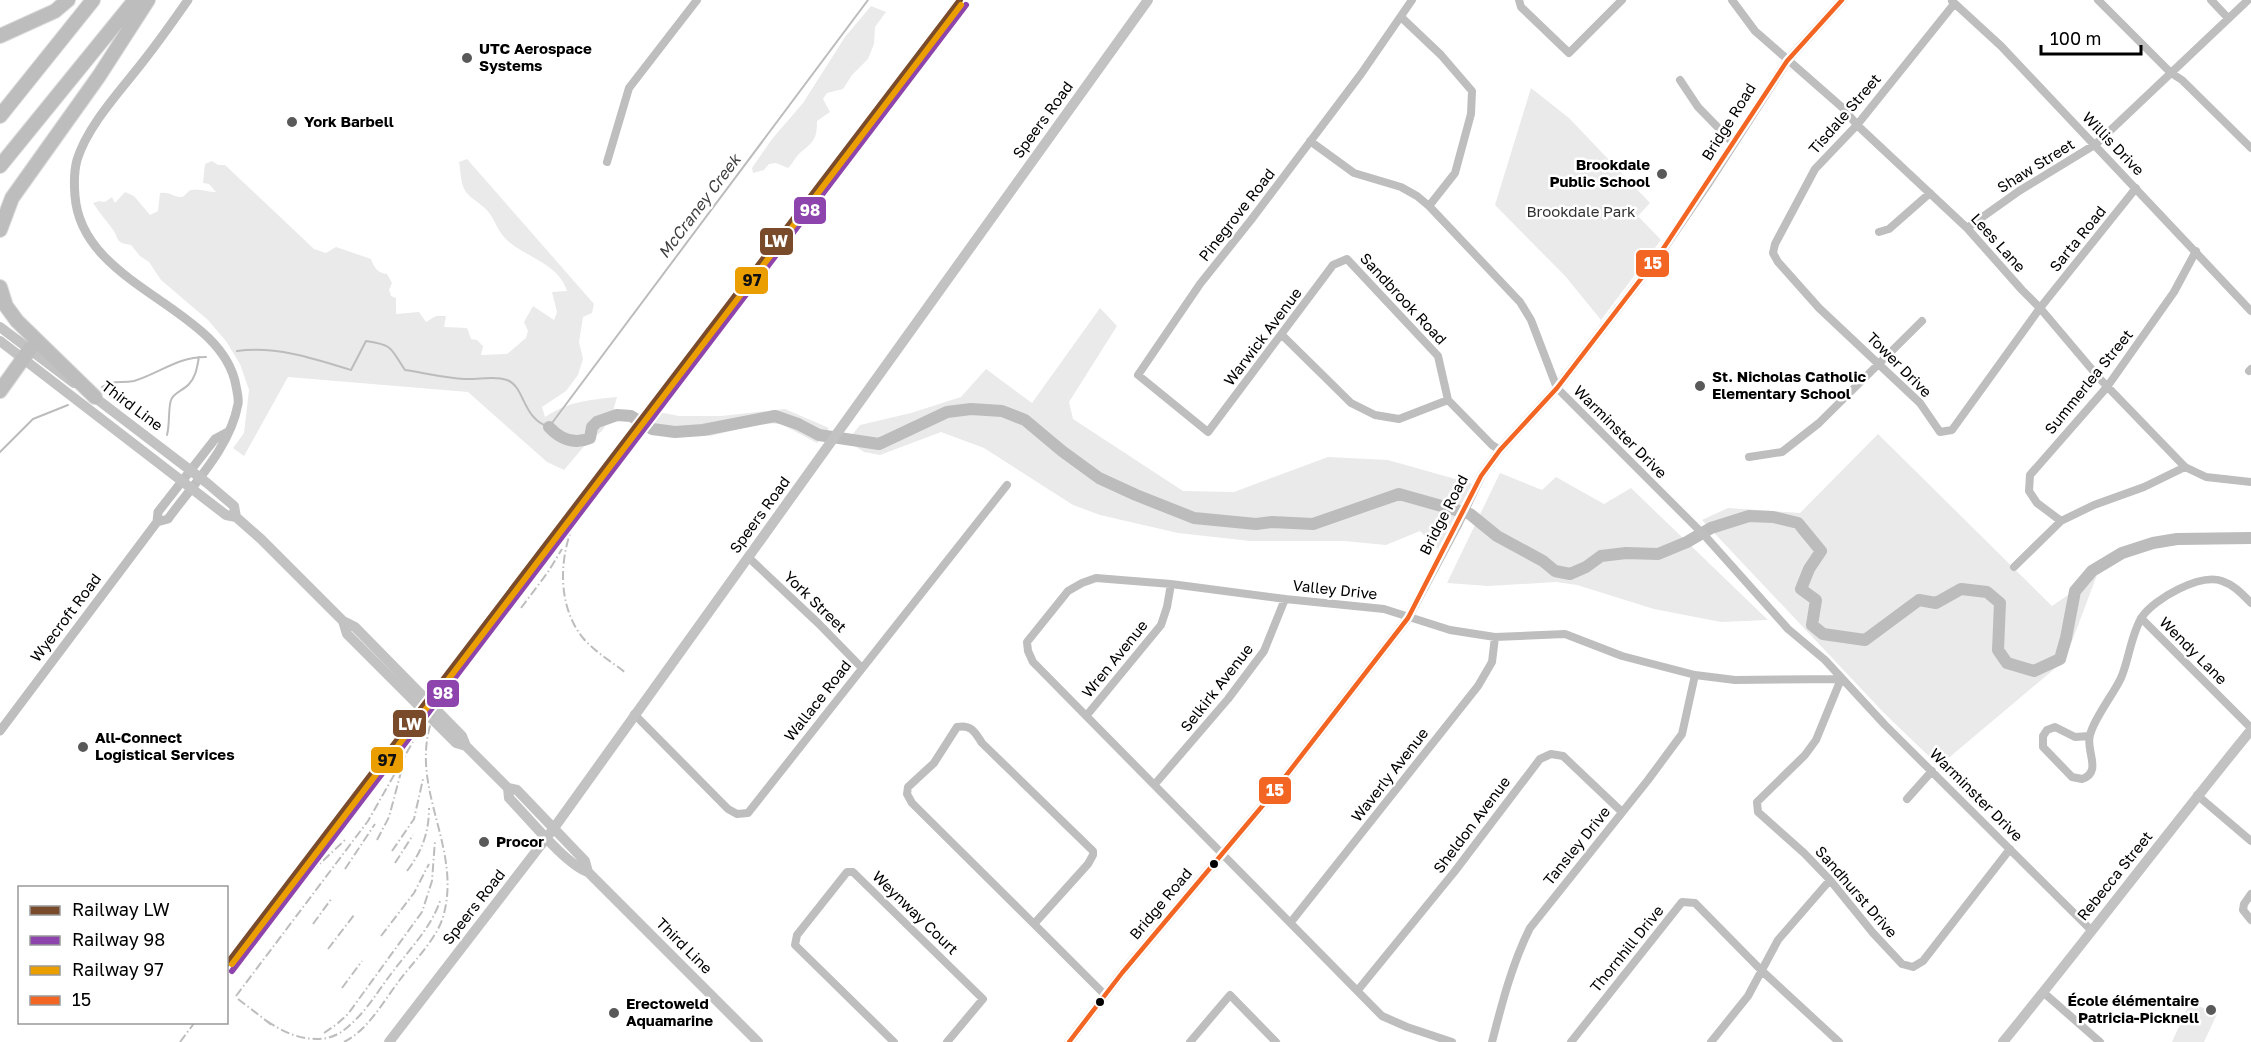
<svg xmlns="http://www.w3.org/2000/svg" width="2251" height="1042" font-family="'Golos Text',sans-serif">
	<rect width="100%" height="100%" fill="#fff"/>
	<!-- green -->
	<path fill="#eaeaea" d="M871 6 886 12 875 27 874 44 868 59 852 75 843 89 827 93 823 99 830 112 817 121C817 140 813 142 800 153 795 157 793 164 788 168L776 163 769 164 764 170 753 173 752 168 772 139 803 103 845 37Z
		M1531 88 1569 118 1650 203 1638 216 1661 240 1601 320 1566 277 1495 205Z
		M467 159 594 304 592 313 583 317 579 342 583 359 578 375 566 391 542 407 545 417C569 401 589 400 617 397L612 415 602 431 586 444 564 470 547 462 468 392 288 377 244 456 233 448 244 433 249 390 240 364 226 341 208 320 161 280 149 262 140 256 131 245C114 243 120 238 111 227 105 219 99 212 93 203L99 201 105 202 112 197 115 203 125 192 134 196 150 215 158 211 160 193C170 192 172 196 179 197 185 198 186 192 191 190 198 188 208 192 216 192L209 184 203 183 205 164 212 161 218 165H225L314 249 326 253 336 247 371 259C374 268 378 273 387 274L392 283 389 290 391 296 396 298V314L419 312 426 322 436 316H446L444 327 467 328 471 339 477 340 483 346 481 355 507 354 526 338 528 331 524 322 533 306 554 320 557 312 552 292 567 291C558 262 523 257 505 238 498 231 495 221 490 214 484 205 471 199 466 192 460 183 461 172 459 162Z
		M1100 308 1117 326 1069 402 1073 419 1183 491 1234 492 1328 457 1388 460 1473 484 1438 549 1420 531 1386 545 1344 541H1250L1178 533 1100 515 1073 505 984 448 941 432 880 455 864 452 847 441 860 425 911 413 961 397 986 369 1032 403Z
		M785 409 829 428 817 443 781 424 764 423 710 436 682 434 672 437 639 431 653 411 679 416H721Z
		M1878 434 2052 606 2097 575 2065 660 1939 766 1884 713 1702 520 1728 508 1800 513Z
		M1500 473 1542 490 1556 477 1604 504 1631 488 1768 620 1721 622 1654 609 1577 585 1556 582 1488 586 1447 583Z
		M2190 1002 2217 1014 2204 1042H2172Z"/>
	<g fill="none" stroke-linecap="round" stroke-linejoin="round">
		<!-- stream -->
		<path stroke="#bcbcbc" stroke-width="2" d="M237 351C276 346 313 358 351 370L366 341C394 345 390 348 405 370 425 373 445 378 465 379 478 380 494 375 507 380 525 386 522 419 549 427L868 0
			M102 387C114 379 121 384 134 381 161 373 176 357 206 357
			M167 435C170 424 168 409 171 400 173 393 184 390 189 384 196 377 197 367 199 357
			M0 452 33 419 68 405"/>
		<!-- river -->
		<path stroke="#bcbcbc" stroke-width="12" d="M549 427C560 439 574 445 590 438L592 427 597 422 617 415 631 416 652 429 675 432 703 430 775 416 798 424 819 435 879 444 947 412 971 409 1002 411 1025 420 1062 451 1099 478 1136 495 1194 518 1256 524 1272 522 1313 524 1399 494 1470 514 1497 536 1543 561 1555 571 1570 574 1586 567 1601 556 1626 553 1658 554 1687 542 1711 528 1749 516 1773 517 1798 523 1821 551 1809 569 1801 589 1816 600 1812 625 1823 634 1865 640 1919 600 1936 603 1961 589 1987 592 2000 603 1998 650 2007 663 2034 671 2060 659 2066 638 2075 591 2092 571 2122 553 2153 543 2177 539 2251 538"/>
		<defs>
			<path id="motorway" d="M0 36 55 11 68 0
				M0 116 93 0
				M0 166 135 0
				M0 230 12 198 99 76 148 0
				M0 287 6 306 17 321 95 397
				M0 391 30 349"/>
		</defs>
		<!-- motorway casing -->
		<use href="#motorway" stroke="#dbdbdb" stroke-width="16"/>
		<!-- minor -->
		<path stroke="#bebebe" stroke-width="8" d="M1412 0 1361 74 1251 220 1200 284 1138 375 1208 432 1333 265 1347 259 1438 356 1448 400 1492 445 1500 450
			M1519 0 1521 7 1569 53 1622 0
			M1732 0 1755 31 1844 109 1857 125 1967 228 2022 290 2040 308 2100 379 2185 467 2206 477 2251 482
			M2098 0 2171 73 2182 80 2251 148
			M2211 0 2228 18
			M1952 1 2001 46 2251 311
			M1954 4 1857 125 1815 169 1775 244 1773 253 1778 262 1819 308 1920 403 1940 432 1952 430 2040 308 2136 188
			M1401 17 1441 55 1472 91 1471 114 1455 173 1429 206
			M1680 80 1698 107 1733 143
			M1310 141 1354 173 1401 187 1417 196 1429 206 1520 302 1531 320 1557 388 1705 536 1788 629 1825 660 1885 725 2091 930
			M607 162 629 88 697 0
			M1967 228 2019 191 2096 144 2248 0
			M1879 232 1889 229 1930 193
			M1282 335 1351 403 1375 415 1399 419 1448 400
			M2249 371 2251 369
			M1749 457 1782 452 1819 423 1922 321
			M2061 521 2037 503 2029 491 2030 475 2107 387 2174 292 2196 251
			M748 557 818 623 861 667
			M2014 567 2061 521 2094 505 2144 487 2185 467
			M2141 618 2251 728
			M1841 679 1816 740 1805 755 1757 802 1758 812 1804 853 1830 880 1873 933 1902 964 1913 967 1923 961 2010 849
			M634 714 728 809 737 814 748 813 1007 485
			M1087 715 1161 625 1167 607 1171 584
			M2089 736 2075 737 2055 727 2047 730 2043 736V747L2072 777 2082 779C2103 772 2085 750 2090 735 2094 718 2113 695 2121 678 2129 660 2131 634 2142 617 2154 599 2200 573 2222 581 2234 585 2242 594 2251 603
			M1155 784 1228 699 1264 651 1285 599
			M2197 795 2251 841
			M1907 799 1932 771
			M2251 894 2244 904 2243 910 2251 920
			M1291 922 1478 686 1492 662 1495 637
			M1034 924 912 803 907 794 908 787 934 763 957 727C971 724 975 732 982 743L1093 851V855L1088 864 1034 924 1105 995
			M1358 990 1455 871 1540 759 1551 754 1563 756 1622 812
			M2044 993 2100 1042
			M894 1042 795 945 797 935 847 872H853L983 999 947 1042
			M1190 1042 1230 995 1276 1042
			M1452 1042 1407 1027 1382 1016 1033 662 1028 651 1027 642 1068 591 1082 583 1096 578 1171 584 1285 599 1384 609 1450 630 1495 637 1565 634 1622 656 1695 675 1735 680 1841 679
			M1492 1042C1502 1003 1512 964 1530 928L1648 780 1682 734 1695 675
			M1571 1042 1682 902 1695 903 1761 970 1839 1042
			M1711 1042 1748 996 1778 940 1830 880"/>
		<!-- tertiary -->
		<path stroke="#bebebe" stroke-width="9" d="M157 522 168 519C194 483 230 448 238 404 239 398 237 392 236 386 222 306 82 288 75 196 74 184 74 171 77 160 88 124 123 88 145 59 160 40 174 20 188 0
			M0 731 157 522 158 512 215 439 228 432
			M1069 1042 1122 973 1264 804 1408 618 1457 526 1481 476 1500 450 1557 388 1657 258 1707 185 1787 61 1842 0"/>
		<!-- secondary -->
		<path stroke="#c2c2c2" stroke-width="10" d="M0 327 74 383
			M0 341 226 515 236 517 261 539 343 621 355 627 462 736 466 746 508 788 517 790 585 861 588 872
			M89 393 207 483 234 506 236 517
			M343 621 347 634 456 743 466 746
			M508 788 509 798C528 817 565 864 588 872L758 1042
			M389 1042 554 828 1148 0
			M2003 1042C2087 939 2167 833 2251 730"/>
		<!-- motorway -->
		<use href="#motorway" stroke="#bdbdbd" stroke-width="14"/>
		<!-- rail -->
		<path stroke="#bdbdbd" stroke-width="2" stroke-dasharray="9 3 1.5 3" stroke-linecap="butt" d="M574 523C559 558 557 606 583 638 595 652 612 662 626 673
			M521 608 548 572 562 549
			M377 840 389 817 401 772
			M392 851 414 819 423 779
			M395 863 413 835
			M345 869 375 824
			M407 871C422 851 429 833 429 808
			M311 872 346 839
			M313 924 332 898
			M381 936 414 893 429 864
			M328 949 354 915
			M226 973 596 486 631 433
			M342 988 362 961
			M236 996 368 821 415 738
			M238 999 273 1026
			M267 1021C284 1033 305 1042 327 1038 336 1036 344 1031 351 1024 367 1010 378 991 391 974 408 951 431 928 440 901
			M324 1033 337 1024 348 1014 422 912 432 881 435 840
			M180 1042 195 1022
			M344 1042C368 1030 383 1002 399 981 413 962 436 940 443 917 465 842 398 778 440 702"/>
		<defs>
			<path id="bus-1" d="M1069 1042 1122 973 1264 804 1408 618 1481 476 1500 450 1557 388 1657 258 1787 61 1842 0"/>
		</defs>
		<!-- bus-1 casing -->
		<use href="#bus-1" stroke="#fff" stroke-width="9"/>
		<!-- bus-1 -->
		<use href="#bus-1" stroke="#f26522" stroke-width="4.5"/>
		<defs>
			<path id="rail-1" d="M226 965 960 0"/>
			<path id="rail-2" d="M232 971 966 5"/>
			<path id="rail-3" d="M232 964 961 5"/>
		</defs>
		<!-- rail-1 casing -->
		<use href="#rail-1" stroke="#fff" stroke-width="10"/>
		<!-- rail-2 casing -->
		<use href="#rail-2" stroke="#fff" stroke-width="10"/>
		<!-- rail-3 casing -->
		<use href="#rail-3" stroke="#fff" stroke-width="10"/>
		<!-- rail-1 -->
		<use href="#rail-1" stroke="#7a4b2a" stroke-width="6"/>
		<!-- rail-2 -->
		<use href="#rail-2" stroke="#8e44ad" stroke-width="6"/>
		<!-- rail-3 -->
		<use href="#rail-3" stroke="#eb9e00" stroke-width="6"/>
	</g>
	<!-- markers -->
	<g fill="#595959" stroke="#fff" stroke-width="2">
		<circle cx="467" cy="58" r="6"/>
		<circle cx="292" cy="122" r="6"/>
		<circle cx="1662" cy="174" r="6"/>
		<circle cx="1700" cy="386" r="6"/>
		<circle cx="83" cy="747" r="6"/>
		<circle cx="484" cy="842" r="6"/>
		<circle cx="2211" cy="1010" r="6"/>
		<circle cx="614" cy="1013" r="6"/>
	</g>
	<g fill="#000" stroke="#fff" stroke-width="2">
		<circle cx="1214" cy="864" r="5"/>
		<circle cx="1100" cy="1002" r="5"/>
	</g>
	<g text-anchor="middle" stroke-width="5" stroke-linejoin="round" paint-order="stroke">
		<!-- poi labels -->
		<g font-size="15" font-weight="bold" fill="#000" stroke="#fff" text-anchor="start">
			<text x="479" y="54">UTC Aerospace<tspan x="479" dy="17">Systems</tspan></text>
			<text x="304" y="127">York Barbell</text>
			<text x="1650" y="170" text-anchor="end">Brookdale<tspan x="1650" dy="17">Public School</tspan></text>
			<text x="1712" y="382">St. Nicholas Catholic<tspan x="1712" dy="17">Elementary School</tspan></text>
			<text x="95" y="743">All-Connect<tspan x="95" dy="17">Logistical Services</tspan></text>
			<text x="496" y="847">Procor</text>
			<text x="2199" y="1006" text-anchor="end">École élémentaire<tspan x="2199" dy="17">Patricia-Picknell</tspan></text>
			<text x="626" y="1009">Erectoweld<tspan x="626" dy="17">Aquamarine</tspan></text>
		</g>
		<!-- street labels -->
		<g font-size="15" fill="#000" stroke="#fff">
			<text transform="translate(1845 114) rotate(-49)" y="5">Tisdale Street</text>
			<text transform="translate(1043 120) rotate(-54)" y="5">Speers Road</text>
			<text transform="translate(1729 122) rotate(-58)" y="5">Bridge Road</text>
			<text transform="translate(2113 144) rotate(46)" y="5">Willis Drive</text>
			<text transform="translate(2036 166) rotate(-32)" y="5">Shaw Street</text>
			<text transform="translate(1237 215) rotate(-52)" y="5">Pinegrove Road</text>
			<text transform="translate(2078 239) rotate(-51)" y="5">Sarta Road</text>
			<text transform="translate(1998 243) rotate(48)" y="5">Lees Lane</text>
			<text transform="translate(1403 299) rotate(47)" y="5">Sandbrook Road</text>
			<text transform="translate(1263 337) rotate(-53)" y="5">Warwick Avenue</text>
			<text transform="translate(1899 365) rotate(45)" y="5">Tower Drive</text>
			<text transform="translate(2089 382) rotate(-51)" y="5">Summerlea Street</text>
			<text transform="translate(132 406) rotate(37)" y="5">Third Line</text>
			<text transform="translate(1620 432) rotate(45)" y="5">Warminster Drive</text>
			<text transform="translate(760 515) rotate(-54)" y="5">Speers Road</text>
			<text transform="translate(1444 515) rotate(-63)" y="5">Bridge Road</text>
			<text transform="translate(1335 590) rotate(6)" y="5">Valley Drive</text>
			<text transform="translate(815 602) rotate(44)" y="5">York Street</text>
			<text transform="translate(66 618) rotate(-53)" y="5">Wyecroft Road</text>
			<text transform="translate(2193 651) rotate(45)" y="5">Wendy Lane</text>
			<text transform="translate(1115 659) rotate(-51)" y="5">Wren Avenue</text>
			<text transform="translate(1217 688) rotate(-52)" y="5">Selkirk Avenue</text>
			<text transform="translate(818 701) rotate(-52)" y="5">Wallace Road</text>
			<text transform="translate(1390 775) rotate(-52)" y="5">Waverly Avenue</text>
			<text transform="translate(1976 795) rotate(45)" y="5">Warminster Drive</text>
			<text transform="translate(1472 825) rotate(-53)" y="5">Sheldon Avenue</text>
			<text transform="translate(1577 846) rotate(-51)" y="5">Tansley Drive</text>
			<text transform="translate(2115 876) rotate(-51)" y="5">Rebecca Street</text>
			<text transform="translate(1856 892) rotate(49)" y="5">Sandhurst Drive</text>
			<text transform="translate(1161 904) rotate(-50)" y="5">Bridge Road</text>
			<text transform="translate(474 907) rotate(-52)" y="5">Speers Road</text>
			<text transform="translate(915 913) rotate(44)" y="5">Weynway Court</text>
			<text transform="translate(684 946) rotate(45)" y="5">Third Line</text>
			<text transform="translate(1627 949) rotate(-51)" y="5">Thornhill Drive</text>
		</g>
		<!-- park labels -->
		<g font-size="15" fill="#303030" stroke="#fff">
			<text x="1581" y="217">Brookdale Park</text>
		</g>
		<!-- water labels -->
		<g font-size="16" font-style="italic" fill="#414141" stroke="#fff">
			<text transform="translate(699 206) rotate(-53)" y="6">McCraney Creek</text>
		</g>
	</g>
	<g stroke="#fff" stroke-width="2">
		<rect x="793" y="196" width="34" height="29" rx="6" fill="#8e44ad"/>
		<rect x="759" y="227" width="35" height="29" rx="6" fill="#7a4b2a"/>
		<rect x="1635" y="249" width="35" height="29" rx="6" fill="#f26522"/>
		<rect x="734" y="266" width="35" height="29" rx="6" fill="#eb9e00"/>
		<rect x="426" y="679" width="34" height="29" rx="6" fill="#8e44ad"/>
		<rect x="392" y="709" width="35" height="29" rx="6" fill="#7a4b2a"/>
		<rect x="370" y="746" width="34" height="28" rx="6" fill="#eb9e00"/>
		<rect x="1258" y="776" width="34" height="29" rx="6" fill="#f26522"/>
	</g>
	<g font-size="16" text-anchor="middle" font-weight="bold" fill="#fff">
		<text x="810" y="216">98</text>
		<text x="776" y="247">LW</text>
		<text x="1653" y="269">15</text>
		<text x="443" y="699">98</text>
		<text x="410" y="730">LW</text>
		<text x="1275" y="796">15</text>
	</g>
	<g font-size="16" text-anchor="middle" font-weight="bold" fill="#111">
		<text x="752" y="286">97</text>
		<text x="387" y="766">97</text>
	</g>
	<!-- legend -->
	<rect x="18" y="886" width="210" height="138" fill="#ffffff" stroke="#999999" stroke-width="1.5"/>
	<rect x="30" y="906" width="30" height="9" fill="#7a4b2a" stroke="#999999" stroke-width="1.5"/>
	<text x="72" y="916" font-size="18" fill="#000000">Railway LW</text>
	<rect x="30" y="936" width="30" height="9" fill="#8e44ad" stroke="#999999" stroke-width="1.5"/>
	<text x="72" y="946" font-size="18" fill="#000000">Railway 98</text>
	<rect x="30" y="966" width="30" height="9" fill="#eb9e00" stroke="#999999" stroke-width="1.5"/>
	<text x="72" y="976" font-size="18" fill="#000000">Railway 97</text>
	<rect x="30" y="996" width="30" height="9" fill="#f26522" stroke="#999999" stroke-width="1.5"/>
	<text x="72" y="1006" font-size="18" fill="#000000">15</text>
	<!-- scale -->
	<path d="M2041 45v9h100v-9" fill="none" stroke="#000000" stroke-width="3"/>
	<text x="2050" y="45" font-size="18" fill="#000000" stroke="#ffffff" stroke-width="4.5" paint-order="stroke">100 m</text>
</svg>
